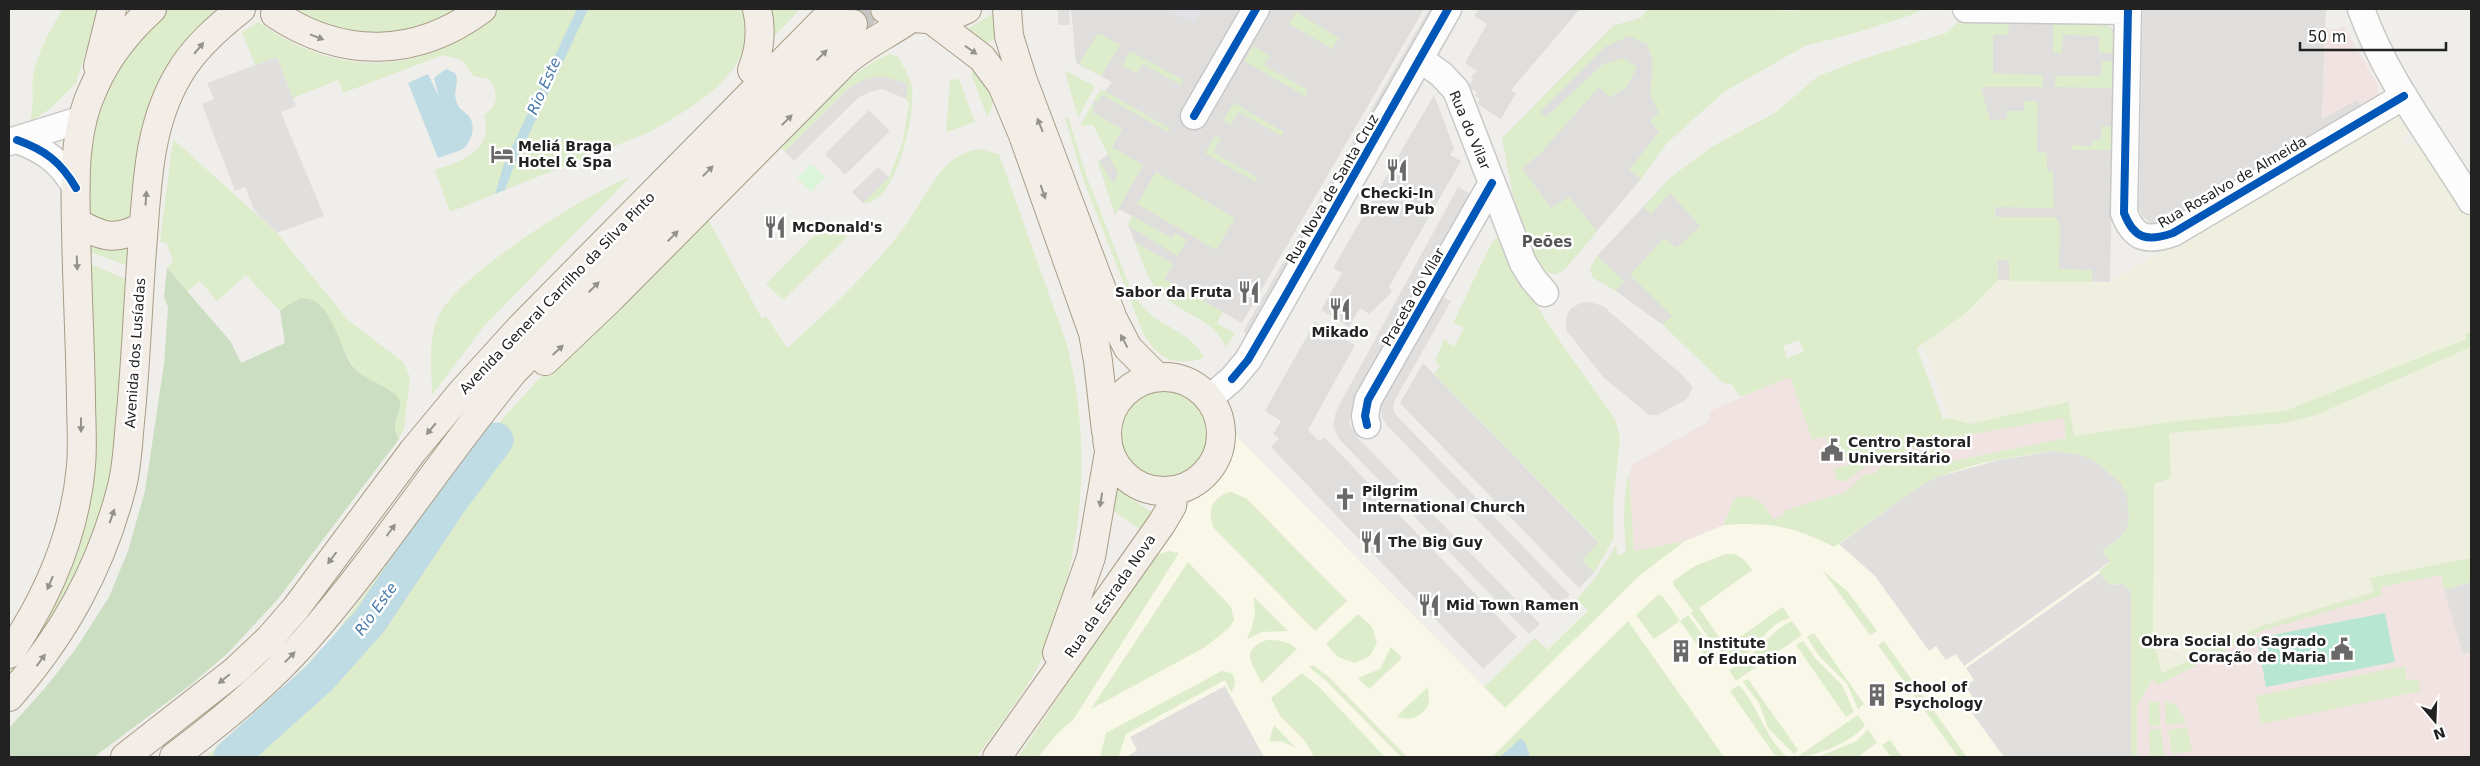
<svg xmlns="http://www.w3.org/2000/svg" width="2480" height="766" font-family="'DejaVu Sans',sans-serif">
	<rect width="100%" height="100%" fill="#f0eeeb"/>
	<!-- residential -->
	<path fill="#dfdedc" d="M1071 9H1424L1242 323 1164 279 1173 264 1135 242 1128 225 1132 216 1119 209 1115 215 1098 162 1108 155 1122 129 1092 112 1095 106 1092 104 1094 100 1097 102 1112 82 1076 63Z
		M1479 9H1580L1511 90 1516 93 1501 119 1477 104 1480 99 1475 96 1477 92 1468 87 1473 79 1471 77 1477 71 1466 64V61L1487 24 1474 16Z
		M2143 9H2326L2322 119 2357 99 2362 108 2168 225H2153L2143 217 2139 209Z
		M1641 18 1688 91 1650 120 1659 132 1630 170 1641 179 1564 270 1556 274 1547 272 1513 195 1502 138 1613 26Z
		M1958 22 2108 25 2113 30 2115 35 2110 282 1998 280 1992 126Z
		M1434 95 1454 148 1450 155 1461 161 1389 287 1392 292 1369 314 1360 308 1349 327 1321 310 1342 273 1333 268Z
		M1671 177 1708 223 1723 289 1663 325 1613 289 1593 278 1590 269 1597 256Z
		M1315 322 1355 345 1308 430 1319 441 1324 437 1517 637 1483 669 1271 447 1279 439 1273 434 1281 421 1265 411Z
		M1423 363 1599 543 1582 560 1594 573 1579 588 1400 403Z"/>
	<!-- commercial -->
	<path fill="#f1e3e1" d="M2344 26 2378 86V91L2376 97 2362 108 2357 100 2322 119 2325 29H2337Z
		M1790 377 1946 439 2064 418 2066 438 1944 463 1784 526 1753 523 1724 525 1685 541 1634 552 1629 474 1633 464 1706 423 1712 410Z
		M2471 558V757H2137V707L2152 679 2370 578Z"/>
	<!-- education -->
	<path fill="#f8f7e8" d="M2137 435V757H1018L1148 564 1157 555 1152 550 1215 474 1236 436 1496 699 1618 581 1614 556 1685 541 1724 525 1753 523 1784 526 1943 470Z"/>
	<!-- farmland -->
	<path fill="#efefdf" d="M2395 115 2409 120 2415 129 2400 138 2406 147 2422 138 2471 219V332L2466 334V339L2285 411 2169 422 2073 436 2067 402 1969 424 1950 418 1923 345 1965 314 1998 280 2110 282 2376 123Z
		M2471 347V558L2371 578 2374 592 2264 625 2162 673 2153 638 2154 484 2171 478 2169 433 2284 423 2316 415Z"/>
	<!-- grass -->
	<path fill="#ddeccb" fill-rule="evenodd" d="M62 9H99L76 83 51 108 30 122C35 104 31 92 33 76 37 52 51 30 62 9Z
		M166 9H225L203 29 134 219 128 225 90 219 85 205 90 129 113 71Z
		M288 9H461L432 26 363 40Z
		M500 9H742C764 68 694 107 650 132L450 212 435 170C462 161 494 151 484 115 498 106 500 92 488 79L473 76 462 60 443 55 343 93 338 80 293 98 277 57 255 65 242 32 258 22C344 81 422 76 500 9Z
		M766 9H800L767 44Z
		M1647 9H1770L1789 11 1803 9H1923L1912 15 1855 33 1805 46 1724 92 1667 143 1641 179 1629 170 1659 132 1650 120 1659 113 1650 94 1653 62 1647 44 1629 36 1605 47 1540 112 1546 117 1602 65 1623 58 1637 67 1626 88 1610 97 1599 87 1539 155 1522 168 1551 208 1569 197 1597 231 1564 270 1556 274 1547 272 1533 262 1513 195 1502 138 1613 26 1641 18Z
		M1296 12 1339 38 1332 49 1289 24Z
		M992 14 998 38 984 44 966 30Z
		M1958 22 2009 23 2008 35H1993V73L2043 75V87H1981L1990 120 2007 119V111H2024V101H2038L2037 152 2047 153V171H2053L2054 208 1995 207V217H2056L2060 226 2059 269 2092 270V282L2009 281V260H1997L1998 280 1965 314 1917 348 1943 419 1950 418 1969 424 2068 402 2074 436 2169 422 2285 411 2466 339 2465 334 2471 332V347L2316 415 2284 423 2169 433 2171 478 2154 484 2153 638 2162 673 2264 625 2374 592 2370 578 2471 558V582L2444 590 2441 575 2381 587 2382 596 2264 630 2158 685 2152 679 2137 707V757H2131V597L2123 584 2109 585 2099 571 2110 563 2102 551 2120 538 2053 451C2009 457 1963 464 1923 484L1834 547C1794 526 1769 522 1724 525L1734 499C1756 492 1762 501 1773 519L1784 515 1783 511 1846 492 1862 476 1875 473 1881 466 1942 447 1944 463 2066 438 2064 418 1946 439 1873 461 1857 456 1832 463 1826 437 1812 440 1790 377 1741 397 1731 384 1723 383 1662 324 1672 316 1630 275 1664 238 1677 248 1700 226 1670 193 1651 214 1644 207 1671 177 1713 146 1775 113 1818 76 1866 58 1946 33ZM1799 340 1804 352 1787 358 1783 346Z
		M2053 24 2108 25 2115 35V53H2099V36L2063 35 2062 53H2053Z
		M1098 33 1120 45 1101 76 1079 64Z
		M1253 46 1270 56 1265 65 1308 90 1305 96 1244 61Z
		M1130 51 1183 80 1181 85 1142 64 1137 73 1122 66Z
		M889 54 897 56C903 65 910 77 912 87 916 114 896 206 863 203L889 177 903 141 909 104 906 99 907 83 863 80 849 88 785 152 781 148C810 119 851 69 889 54Z
		M2102 61H2115L2114 88 2055 87V76H2101Z
		M978 69C988 87 1000 98 987 117L971 73Z
		M1065 71 1095 86 1078 118Z
		M959 79 975 122 946 132 950 80Z
		M1101 89 1170 128 1168 132 1102 95 1098 102 1094 100Z
		M1234 103 1284 132 1281 136 1238 112 1231 125 1223 120Z
		M1092 104 1095 106 1092 112 1122 129 1112 147 1143 165 1115 215 1098 162 1099 160 1113 183 1118 174 1093 125 1080 126Z
		M1068 117 1087 177 1133 295C1140 303 1146 311 1155 318 1173 330 1194 337 1204 358 1174 367 1159 359 1143 333L1083 179 1065 118Z
		M2102 126 2113 127V150H2072V145L2092 146V140H2101Z
		M1215 136 1221 139 1214 152 1258 178 1255 182 1205 153Z
		M173 139 277 233 348 320 404 363 410 377 404 428 399 439 394 428 400 406 392 391 371 382 354 368 321 306 307 299H297L280 311 246 275 217 301 200 281 187 292 167 268 173 262 167 244 160 241Z
		M978 149 999 154 1066 342C1090 432 1085 524 1058 612 1052 632 1046 654 1035 672 1018 702 996 729 977 757H205L267 706 324 649 454 472 536 382 708 219 762 319 766 316 787 348C820 319 851 289 880 257 894 242 906 225 917 208 933 183 945 155 978 149Z
		M1156 172 1235 218 1216 250 1137 204Z
		M631 176 484 326 432 395C432 372 428 341 437 319 454 276 587 194 631 176Z
		M1132 216 1172 238 1175 233 1187 240 1177 256 1128 225Z
		M830 220 847 237 783 300 766 284Z
		M1496 238 1501 240C1531 305 1574 361 1615 419L1620 438 1613 509 1614 538 1594 573 1582 560 1599 542 1434 374 1440 366 1435 361 1444 339 1454 347 1464 328 1453 323 1491 244Z
		M89 239 132 243 131 267 90 252Z
		M1135 242 1173 264 1164 279 1223 312 1217 323 1235 333 1226 347C1211 316 1183 316 1161 294 1147 280 1142 260 1135 242Z
		M1597 256 1624 281 1616 291 1593 278 1590 269Z
		M90 264 130 281 112 474C102 512 87 566 67 600 50 628 28 654 9 680V671L22 654 56 593Z
		M1116 434a47 47 0 1 1 94 0a47 47 0 1 1-94 0Z
		M1856 462 1868 465 1845 482 1837 480 1834 469Z
		M1629 473 1634 551 1685 541 1640 575 1505 708 1484 687 1535 638 1547 650 1588 611 1577 599 1596 577 1616 545 1618 555 1626 553C1624 525 1622 501 1629 473Z
		M1113 479 1128 496 1156 515 1144 532 1112 510Z
		M1231 492 1247 499 1347 601 1315 631 1214 528C1206 511 1213 496 1231 492Z
		M1169 551 1179 553 1073 720 1059 732 1038 757H1018L1148 564 1157 555Z
		M1726 554C1740 553 1744 559 1752 570L1699 608 1723 643 1716 648 1691 613 1693 611 1674 586 1673 581 1695 566Z
		M1188 562 1231 607 1234 620 1229 628 1205 647 1091 709Z
		M1822 570 1848 592 1877 631 1870 635Z
		M1658 595 1662 596 1680 621 1688 615 1713 650 1705 656 1680 621 1654 639 1636 615Z
		M1253 596 1288 631 1262 632 1247 639C1254 623 1257 613 1253 596Z
		M1783 607 1790 618C1770 623 1764 638 1750 651 1743 658 1735 662 1726 666L1717 653Z
		M1358 614 1372 627 1377 643 1370 656 1355 663 1338 657 1326 644Z
		M1628 621 1724 757H1492Z
		M1792 621 1802 635 1736 681 1729 670C1755 659 1767 633 1792 621Z
		M1814 633 1864 704 1858 709 1847 684 1819 656 1807 637Z
		M1267 640C1279 640 1288 641 1297 649L1262 683C1252 663 1239 651 1267 640Z
		M1803 641 1815 658 1842 685 1854 712 1846 717 1796 645Z
		M1884 641 1966 756 1958 757 1878 645Z
		M1391 647 1402 658 1369 689 1358 678 1380 669Z
		M1313 665 1330 678 1407 757H1401L1326 681 1309 667Z
		M2405 666 2407 680 2418 679 2421 691 2261 724 2256 696Z
		M1222 671 1232 673C1236 681 1236 685 1231 692L1225 680 1126 734 1119 755 1120 757H1100L1106 733Z
		M1302 673 1320 688 1385 757H1314L1305 741 1280 716 1271 698Z
		M1748 679 1798 750 1794 754 1768 728 1759 703 1743 682Z
		M1739 685C1759 707 1764 737 1787 757H1776L1730 691Z
		M1428 687 1429 703C1423 716 1410 723 1397 716Z
		M2165 701 2176 705 2187 723 2166 725Z
		M2149 702H2159L2160 726H2149Z
		M1858 715 1865 725C1854 741 1815 757 1797 757Z
		M1274 725 1295 747 1281 741 1269 742Z
		M2187 727 2192 751 2172 754 2168 730Z
		M1868 729 1877 743 1857 757H1818L1857 741Z
		M2161 729 2164 756 2150 757 2149 730Z
		M1890 740 1902 757H1891L1882 745Z"/>
	<!-- forest -->
	<path fill="#cbdec1" d="M167 268 231 342 241 363 285 343 280 311C285 307 293 301 299 299 332 293 339 352 355 369 365 380 395 389 399 399 403 409 394 418 395 428 395 431 398 436 399 439L278 599 228 653 193 683 94 757H9V728L45 688 75 650 109 597 128 551 145 491 164 364 168 307 164 297Z"/>
	<!-- park -->
	<path fill="#daf5da" d="M811 164 825 177 811 192 797 178Z"/>
	<!-- pitch -->
	<path fill="#b7e6d2" d="M2385 613 2395 662 2266 687 2257 638Z"/>
	<!-- parking -->
	<path fill="#e0dfde" d="M1058 9H1069L1070 25H1058Z
		M1429 9H1436L1248 341 1244 330Z
		M1289 24 1332 49 1325 62 1281 37Z
		M1272 52 1316 78 1308 90 1264 65Z
		M277 57 296 106 281 112 324 216 277 233 255 212 245 187 235 191 202 104 214 99 207 83Z
		M1142 64 1181 85 1175 94 1137 73Z
		M880 76 908 83 906 99 882 89 869 92 858 98 794 161 785 152 849 88 863 80Z
		M1136 97 1176 118 1170 128 1131 106Z
		M869 110 890 131 845 175 825 154Z
		M1238 112 1281 136 1274 149 1231 125Z
		M1221 139 1265 165 1258 178 1213 152Z
		M878 167 889 177 863 203 852 192Z
		M1458 187 1471 194 1353 406 1349 423 1357 437 1540 624 1529 634 1339 439 1333 426 1336 411Z
		M1438 295 1451 301 1395 400 1393 408 1395 414 1570 595 1559 605 1386 424 1382 418 1381 403Z
		M1590 302 1603 306 1680 373 1693 387 1687 399 1658 415H1649L1603 377 1566 330V318L1570 309 1580 303Z
		M2053 451 2081 455 2099 464 2121 484 2127 496 2129 520 2126 530 2120 538 2102 551 2110 562 1964 666 1956 654 1946 660 1936 646 1929 651 1875 576 1839 544 1923 484 1937 477 1999 460Z
		M2100 573 2109 585 2123 584 2130 591 2131 597V757H2004L1967 706 1975 700 1965 686 1974 680 1966 668Z
		M2471 582V652L2463 654 2444 590Z
		M1225 686 1264 757H1126L1137 750 1130 737Z"/>
	<!-- plaza -->
	<path fill="#e2e1e5" d="M1165 9H1203L1194 24Z"/>
	<!-- water -->
	<path fill="#bfdbe3" d="M577 9H588L514 166 505 190 495 194 504 164Z
		M446 69 455 73C460 82 453 91 456 100 458 108 462 110 468 115 477 125 472 143 461 150 454 153 445 155 438 158L408 83 428 74 439 97 434 78Z
		M1521 738 1526 744 1530 757H1500Z"/>
	<g fill="none" stroke-linecap="round" stroke-linejoin="round">
		<!-- river -->
		<path stroke="#bfdbe3" stroke-width="35" d="M231 757 319 678 370 621 449 503 496 440"/>
		<!-- major-tunnel -->
		<path stroke="#c7c5c3" stroke-width="28" stroke-dasharray="28 14" stroke-linecap="butt" d="M853 24 868 9"/>
		<defs>
			<path id="minor" d="M1966 9 2128 11
				M2128 9 2124 213C2134 239 2147 242 2173 233L2404 96
				M2361 9C2385 78 2433 139 2471 201
				M1420 59 1441 74 1456 90 1523 263 1533 279 1545 293
				M1194 116 1256 9
				M17 140C45 150 61 162 76 188
				M9 142 83 119
				M1210 398 1232 379 1248 360 1448 9
				M1367 425 1365 416 1368 400 1492 183"/>
			<path id="major" d="M885 9C911 22 941 23 967 9
				M1007 9 1009 36 1022 78 1113 319 1128 348 1157 377
				M275 14C343 59 416 58 482 9
				M932 20 982 58 1002 85 1023 135 1093 333 1098 361 1106 431
				M98 66 112 9
				M752 70C760 50 762 30 757 9
				M76 222C103 238 116 241 144 226
				M545 361 611 298 845 62C865 44 889 34 911 18
				M1107 434a57 57 0 1 1 114 0a57 57 0 1 1-114 0Z
				M1057 653 1091 557 1109 452
				M9 654C48 597 75 534 81 466 83 443 81 420 81 398 80 341 77 285 76 228 75 181 73 130 94 87 107 57 128 31 152 9
				M9 697C63 636 100 570 121 490 128 466 128 437 131 412 136 358 138 304 142 250 147 190 147 127 179 74 194 48 218 27 241 9
				M125 757 235 671 269 639 296 608 413 451 462 392 521 327 835 9
				M174 757C220 722 266 685 305 641 380 556 441 459 514 371L853 24
				M997 757 1162 523 1172 506 1174 490"/>
		</defs>
		<!-- minor casing -->
		<use href="#minor" stroke="#c9c8c7" stroke-width="29"/>
		<!-- major casing -->
		<use href="#major" stroke="#a79c86" stroke-width="30"/>
		<!-- minor -->
		<use href="#minor" stroke="#fdfcfc" stroke-width="26"/>
		<!-- major -->
		<use href="#major" stroke="#f3ede7" stroke-width="28"/>
		<defs>
			<path id="cycleway" d="M2128 9 2124 213C2134 239 2147 242 2173 233L2404 96
				M1194 116 1256 9
				M17 140C45 150 61 162 76 188
				M1232 379 1248 360 1283 300 1448 9
				M1367 425 1365 416 1368 400 1492 183"/>
		</defs>
		<!-- cycleway casing -->
		<use href="#cycleway" stroke="#fff" stroke-width="11"/>
		<!-- cycleway -->
		<use href="#cycleway" stroke="#0057b8" stroke-width="8"/>
	</g>
	<!-- one-way arrows -->
	<defs><path id="oneway-solid" d="M-6-.8H1V-3.2L6.5 0L1 3.2V.8H-6Z" transform="scale(1.25)"/></defs>
	<g fill="#95928e">
		<use href="#oneway-solid" transform="translate(317 37) rotate(21)"/>
		<use href="#oneway-solid" transform="translate(199 48) rotate(-50)"/>
		<use href="#oneway-solid" transform="translate(971 50) rotate(35)"/>
		<use href="#oneway-solid" transform="translate(822 55) rotate(-45)"/>
		<use href="#oneway-solid" transform="translate(787 120) rotate(-45)"/>
		<use href="#oneway-solid" transform="translate(1040 125) rotate(-112)"/>
		<use href="#oneway-solid" transform="translate(708 171) rotate(-45)"/>
		<use href="#oneway-solid" transform="translate(1043 192) rotate(71)"/>
		<use href="#oneway-solid" transform="translate(146 198) rotate(-86)"/>
		<use href="#oneway-solid" transform="translate(673 236) rotate(-45)"/>
		<use href="#oneway-solid" transform="translate(77 263) rotate(88)"/>
		<use href="#oneway-solid" transform="translate(594 287) rotate(-45)"/>
		<use href="#oneway-solid" transform="translate(1124 341) rotate(-118)"/>
		<use href="#oneway-solid" transform="translate(558 350) rotate(-43)"/>
		<use href="#oneway-solid" transform="translate(81 425) rotate(90)"/>
		<use href="#oneway-solid" transform="translate(431 429) rotate(130)"/>
		<use href="#oneway-solid" transform="translate(1101 500) rotate(99)"/>
		<use href="#oneway-solid" transform="translate(112 516) rotate(-71)"/>
		<use href="#oneway-solid" transform="translate(391 530) rotate(-54)"/>
		<use href="#oneway-solid" transform="translate(332 558) rotate(127)"/>
		<use href="#oneway-solid" transform="translate(50 583) rotate(113)"/>
		<use href="#oneway-solid" transform="translate(290 657) rotate(-46)"/>
		<use href="#oneway-solid" transform="translate(41 660) rotate(-54)"/>
		<use href="#oneway-solid" transform="translate(224 679) rotate(141)"/>
	</g>
	<!-- icons -->
	<defs>
		<symbol id="hotel-bare" viewBox="-9 -9 18 18"><path d="M-6-4.5h1.5V1H6V5H4.5V3h-9V5H-6ZM-4 0a1.8 1.8 0 1 1 3.6 0ZM.5 0V-2.5h3Q6-2.5 6 0Z" fill="#6a6968" stroke="#fff" stroke-width="2.5" paint-order="stroke"/></symbol>
		<symbol id="restaurant-bare" viewBox="-9 -9 18 18"><path d="M-5-6h1v4h1v-4h1v4h1v-4h1v5L-1.5 .5V6h-2V.5L-5-1ZM5-6V6H3V1.5H1.5Q1.5-4 5-6Z" fill="#6a6968" stroke="#fff" stroke-width="2.5" paint-order="stroke"/></symbol>
		<symbol id="civic-bare" viewBox="-9 -9 18 18"><path d="M-.6-6.5H3V-4.5H.6V-3L4-1V1h2V6H-6V1h2V-1L-.6-3ZM-1.2 2.5V6h2.4V2.5Z" fill="#6a6968" stroke="#fff" stroke-width="2.5" paint-order="stroke"/></symbol>
		<symbol id="church-bare" viewBox="-9 -9 18 18"><path d="M-1.2-6h2.4v3.5h3.3v2.4h-3.3V6h-2.4V-.1h-3.3v-2.4h3.3Z" fill="#6a6968" stroke="#fff" stroke-width="2.5" paint-order="stroke"/></symbol>
		<symbol id="building-bare" viewBox="-9 -9 18 18"><path d="M-4-6H4V6H1V3H-1V6H-4ZM-2.5-4.3h1.7v1.8h-1.7ZM.8-4.3h1.7v1.8H.8ZM-2.5-1h1.7V.8h-1.7ZM.8-1h1.7V.8H.8Z" fill="#6a6968" stroke="#fff" stroke-width="2.5" paint-order="stroke"/></symbol>
	</defs>
	<g fill-rule="evenodd">
		<use href="#hotel-bare" x="486" y="138" width="32" height="32"/>
		<use href="#restaurant-bare" x="1381" y="154" width="32" height="32"/>
		<use href="#restaurant-bare" x="759" y="211" width="32" height="32"/>
		<use href="#restaurant-bare" x="1233" y="276" width="32" height="32"/>
		<use href="#restaurant-bare" x="1324" y="293" width="32" height="32"/>
		<use href="#civic-bare" x="1816" y="434" width="32" height="32"/>
		<use href="#church-bare" x="1329" y="483" width="32" height="32"/>
		<use href="#restaurant-bare" x="1355" y="526" width="32" height="32"/>
		<use href="#restaurant-bare" x="1413" y="589" width="32" height="32"/>
		<use href="#civic-bare" x="2326" y="633" width="32" height="32"/>
		<use href="#building-bare" x="1665" y="635" width="32" height="32"/>
		<use href="#building-bare" x="1861" y="679" width="32" height="32"/>
	</g>
	<g text-anchor="middle" stroke-width="5" stroke-linejoin="round" paint-order="stroke">
		<!-- street labels -->
		<g font-size="14" fill="#222" stroke="#fff">
			<text transform="translate(1470 130) rotate(67)" y="5">Rua do Vilar</text>
			<text transform="translate(2232 182) rotate(-30)" y="5">Rua Rosalvo de Almeida</text>
			<text transform="translate(1332 189) rotate(-60)" y="5">Rua Nova de Santa Cruz</text>
			<text transform="translate(557 293) rotate(-46)" y="5">Avenida General Carrilho da Silva Pinto</text>
			<text transform="translate(1413 297) rotate(-60)" y="5">Praceta do Vilar</text>
			<text transform="translate(135 353) rotate(-86)" y="5">Avenida dos Lusíadas</text>
			<text transform="translate(1110 596) rotate(-55)" y="5">Rua da Estrada Nova</text>
		</g>
		<!-- poi labels -->
		<g font-size="14" font-weight="bold" fill="#222" stroke="#fff" text-anchor="start">
			<text x="518" y="151">Meliá Braga<tspan x="518" dy="16">Hotel &amp; Spa</tspan></text>
			<text x="1397" y="198" text-anchor="middle">Checki-In<tspan x="1397" dy="16">Brew Pub</tspan></text>
			<text x="792" y="232">McDonald's</text>
			<text x="1232" y="297" text-anchor="end">Sabor da Fruta</text>
			<text x="1340" y="337" text-anchor="middle">Mikado</text>
			<text x="1848" y="447">Centro Pastoral<tspan x="1848" dy="16">Universitário</tspan></text>
			<text x="1362" y="496">Pilgrim<tspan x="1362" dy="16">International Church</tspan></text>
			<text x="1388" y="547">The Big Guy</text>
			<text x="1446" y="610">Mid Town Ramen</text>
			<text x="2326" y="646" text-anchor="end">Obra Social do Sagrado<tspan x="2326" dy="16">Coração de Maria</tspan></text>
			<text x="1698" y="648">Institute<tspan x="1698" dy="16">of Education</tspan></text>
			<text x="1894" y="692">School of<tspan x="1894" dy="16">Psychology</tspan></text>
		</g>
		<!-- water labels -->
		<g font-size="15" font-style="italic" fill="#4a7aab" stroke="#fff">
			<text transform="translate(544 86) rotate(-66)" y="5">Rio Este</text>
			<text transform="translate(376 609) rotate(-54)" y="5">Rio Este</text>
		</g>
		<!-- neighbourhood labels -->
		<g font-size="15" font-weight="bold" fill="#555" stroke="#fff">
			<text x="1547" y="247">Peões</text>
		</g>
	</g>
	<!-- border -->
	<rect width="2480" height="766" fill="none" stroke="#222222" stroke-width="20"/>
	<!-- north arrow -->
	<g transform="translate(2435 721) rotate(161)" stroke="#ffffff" stroke-width="4" paint-order="stroke">
	<path d="M0-4L9 19L0 12L-9 19Z" fill="#222222"/>
	<text y="-8" font-size="14" font-weight="bold" text-anchor="middle" fill="#222222">N</text>
	</g>
	<!-- scale -->
	<path d="M2300 42v8h146v-8" fill="none" stroke="#222222" stroke-width="2.5"/>
	<text x="2308" y="42" font-size="15" fill="#222222" stroke="#ffffff" stroke-width="4" paint-order="stroke">50 m</text>
</svg>
